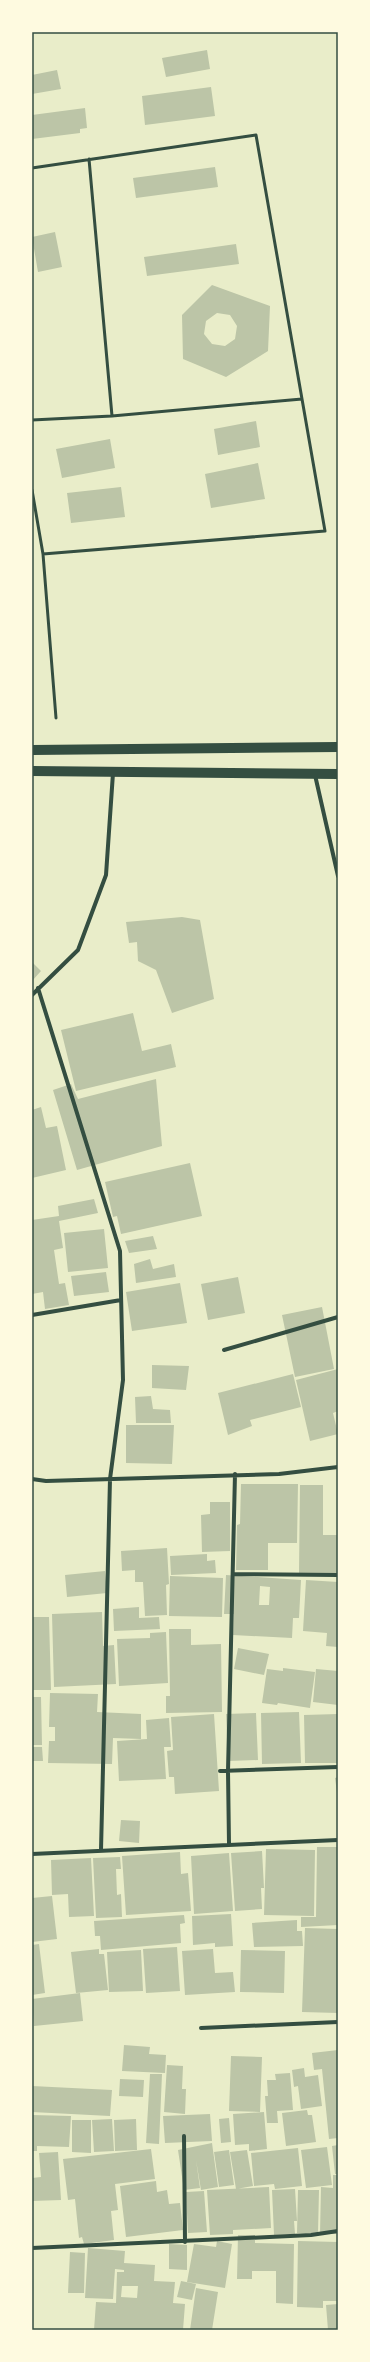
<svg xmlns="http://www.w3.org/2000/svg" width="370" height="2362" font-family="'Source Sans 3',sans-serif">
	<rect width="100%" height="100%" fill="#e9edc9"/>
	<!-- building -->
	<path fill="#bcc5a7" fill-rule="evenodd" d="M207 50 210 69 166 77 162 58Z
		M57 70 61 89 32 94V75Z
		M211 87 215 116 145 125 142 96Z
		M85 108 87 128 80 129V133L32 139V115Z
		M215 167 218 187 136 198 133 178Z
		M55 232 62 267 38 272 32 237Z
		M236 244 239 264 147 276 144 257Z
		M212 285 270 306 268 351 226 377 183 359 182 315ZM217 313 230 315 237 326 235 339 225 346 212 344 204 334 206 321Z
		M256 421 260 447 218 455 214 429Z
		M110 439 115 468 62 478 56 449Z
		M258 463 265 499 211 508 205 474Z
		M121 487 125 517 71 523 67 493Z
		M182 917 200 920 214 999 172 1013 156 970 138 961 137 942 129 943 126 922Z
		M32 962 41 971 32 981Z
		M133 1013 142 1051 171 1044 176 1067 76 1091 61 1030Z
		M156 1079 162 1146 77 1170 53 1090 71 1084 78 1099Z
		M41 1107 46 1128 57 1126 66 1170 32 1178V1110Z
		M190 1163 202 1216 121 1234 117 1216 113 1217 105 1182Z
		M94 1199 98 1213 59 1221 63 1248 54 1250 59 1284 65 1283 69 1305 45 1309 43 1292 32 1294V1220L59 1216 58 1206Z
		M104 1229 108 1268 68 1272 64 1233Z
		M153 1236 157 1249 129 1253 125 1241Z
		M150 1259 153 1269 174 1264 176 1277 136 1283 134 1264Z
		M106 1272 109 1292 74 1296 71 1276Z
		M238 1277 245 1313 208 1320 201 1284Z
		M180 1283 187 1323 132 1331 126 1292Z
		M322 1307 334 1369 295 1377 282 1315Z
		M152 1365 189 1366 186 1390 152 1388Z
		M338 1369V1411L333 1413 338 1434 310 1441 296 1380Z
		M293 1374 301 1407 250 1420 252 1426 228 1435 218 1393Z
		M151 1396 153 1409 170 1410 171 1423H136L135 1397Z
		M126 1425H174L172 1464 126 1463Z
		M241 1484H298L297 1543H268V1570H236L237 1525 240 1524Z
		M300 1485H323V1535H338V1574L299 1573Z
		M210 1502H230V1551L202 1552 201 1515 210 1514Z
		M167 1548 169 1584 166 1585 167 1615 145 1616 143 1582H135V1570L122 1571 121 1551Z
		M207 1554V1561L215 1560 216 1573 171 1575 170 1556Z
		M105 1571 107 1593 67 1597 65 1575Z
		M226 1575 301 1580 299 1618H293L292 1638 233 1635 234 1614H224ZM260 1586 270 1587 269 1605H259Z
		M170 1576 223 1578 222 1617 169 1616Z
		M306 1580 338 1582V1647L326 1646 327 1633 303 1631Z
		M139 1607V1618L159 1617 160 1629 114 1631 113 1609Z
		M102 1612 103 1646 114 1645 116 1684 54 1687 52 1614Z
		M32 1617H49L51 1690H32Z
		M169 1629H191V1645L221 1644 222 1712 166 1713V1696H170Z
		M166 1632 168 1683 119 1686 117 1639 150 1638V1633Z
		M238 1648 269 1654 264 1675 234 1669Z
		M283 1668 315 1672 310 1708 278 1703 277 1705 262 1703 267 1669 283 1671Z
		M316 1669 338 1671V1705L313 1702Z
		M50 1693 98 1694 97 1712 141 1714V1739L113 1738 112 1764 48 1763 49 1741H55V1727H49Z
		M32 1697H41L42 1745H32Z
		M299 1712 301 1763 262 1764 261 1713Z
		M256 1713 258 1760 228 1761 226 1714Z
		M214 1714 219 1791 175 1794 174 1777H169L167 1751 173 1750 171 1717Z
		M338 1714V1763H305L304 1715Z
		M169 1718 171 1747H164L166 1779 119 1781 117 1741 147 1739 146 1720Z
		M32 1747H42L43 1761H32Z
		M338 1777V1792H337L335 1778Z
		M121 1820 140 1821 139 1843 119 1841Z
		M317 1847H338V1925L301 1927V1917H316Z
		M266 1849 315 1850 314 1916 264 1915Z
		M262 1851 264 1888H261L262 1909 235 1911 231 1853Z
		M180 1852 181 1874 188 1873 191 1911 126 1915 122 1856Z
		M229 1853 233 1911 194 1914 191 1856Z
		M120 1857 121 1869H116L117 1895 121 1894 122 1917 96 1918 93 1858Z
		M91 1858 94 1916 69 1917 68 1894 52 1895 51 1860Z
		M52 1896 57 1939 32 1942V1898Z
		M231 1914 233 1946 215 1947V1943L193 1945 192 1916Z
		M184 1915 185 1923 180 1924 181 1943 101 1950 100 1936H95L94 1921Z
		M297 1920V1931H302L303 1946 254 1947 252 1923Z
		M305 1928 338 1929V2013L302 2012Z
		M39 1944 45 1993 32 1995V1945Z
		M177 1947 180 1991 146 1993 143 1949Z
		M99 1949V1954H104L108 1990 76 1993 71 1952Z
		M213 1949 215 1973 233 1972 235 1992 185 1995 182 1951Z
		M141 1950 143 1991 109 1992 107 1952Z
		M241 1950 285 1951 284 1993 240 1992Z
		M80 1993 83 2021 34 2026 32 1999Z
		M124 2045 150 2047 149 2054 166 2055 165 2073 122 2071Z
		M338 2050V2138L329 2139 322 2069 314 2070 312 2053Z
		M231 2056 262 2057 260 2112 229 2111Z
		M167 2065 183 2066 182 2089H186L185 2114 164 2112Z
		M304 2068 305 2077 318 2075 322 2106 301 2109 298 2086 294 2087 292 2070Z
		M290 2073 293 2110 277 2111 278 2123H267L265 2096H268L267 2080H276L275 2074Z
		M150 2074H162L159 2144 146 2143Z
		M120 2079 144 2080 143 2097 119 2096Z
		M32 2086 112 2090 110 2116 32 2112Z
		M307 2110 308 2115H312L316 2142 286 2146 282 2113Z
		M264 2112 267 2149 249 2151V2144L235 2145 233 2114Z
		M210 2114 212 2141 165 2143 163 2116Z
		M32 2115 71 2116 69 2147 37 2146V2151H32Z
		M229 2118 231 2142 221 2143 219 2119Z
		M112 2119 114 2151 94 2152 92 2120Z
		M136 2119 137 2150 115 2151 114 2120Z
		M72 2120H91V2153L72 2152Z
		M212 2143 218 2187 201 2190 196 2160 200 2188 184 2190 178 2150Z
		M338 2145V2174H335L332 2146Z
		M327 2147 332 2185 306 2188 301 2150Z
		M298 2148 302 2186 275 2189 274 2184 254 2186 251 2153Z
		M151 2149 155 2179 115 2184 118 2210 111 2211 114 2240 84 2244 82 2237 79 2238 75 2199 68 2200 63 2159Z
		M229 2150 234 2185 219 2187 214 2152Z
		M247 2150 253 2186 236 2189 230 2152Z
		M58 2152 61 2200 32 2201V2178L41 2177 39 2153Z
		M333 2175H338V2234H320L321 2187 333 2188Z
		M156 2181 157 2192 167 2190 169 2204 180 2203 183 2230 126 2237 120 2186Z
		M269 2187 271 2228 233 2230V2234L210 2235 207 2190Z
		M295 2189 297 2221H294L295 2234 274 2235 272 2190Z
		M298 2190H319L318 2233H297Z
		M204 2191 207 2232 188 2233 186 2192Z
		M238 2235H255V2243L294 2244 293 2304 276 2303V2271H252V2279H237Z
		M217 2241 232 2244 225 2288 187 2282 194 2244 216 2247Z
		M298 2241 338 2242V2301H323V2308L297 2307Z
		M169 2244 187 2245V2270L169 2269Z
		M88 2248 125 2251 124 2263 155 2265 154 2281 175 2282 173 2303 185 2304 183 2330H94L96 2302 116 2303 117 2272H124V2270L115 2269 113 2299 85 2298ZM122 2286H138L137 2298 121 2297Z
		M70 2252 85 2253 84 2293H68Z
		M181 2281 196 2284 192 2300 177 2297Z
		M196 2288 218 2292 212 2330H190Z
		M338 2304V2330H328L326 2305Z"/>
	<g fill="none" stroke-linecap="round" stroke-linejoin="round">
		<!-- service -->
		<path stroke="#344e41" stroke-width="3" d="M89 159 112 416
			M32 168 256 135 325 531 43 554
			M32 420 112 416 302 399
			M32 490 43 554 56 718"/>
		<!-- minor -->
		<path stroke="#344e41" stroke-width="4" d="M315 775 338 876
			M38 988 120 1251 123 1380 110 1479 101 1850
			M32 995 78 950 106 875 113 773
			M32 1315 121 1300
			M224 1350 338 1317
			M32 1479 46 1481 279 1474 338 1467
			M233 1574 338 1575
			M220 1771 338 1767
			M229 1844 228 1771 235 1474
			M32 1854 338 1840
			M201 2028 338 2022
			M184 2136 185 2242
			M32 2248 311 2235 338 2231"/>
		<!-- primary -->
		<path stroke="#344e41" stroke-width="10" d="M32 750 338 747
			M32 771 338 774"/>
	</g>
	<!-- border -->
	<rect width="370" height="2362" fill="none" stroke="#fefae0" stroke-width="66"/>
	<rect x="33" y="33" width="304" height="2296" fill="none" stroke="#344e41" stroke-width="1.5"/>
</svg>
